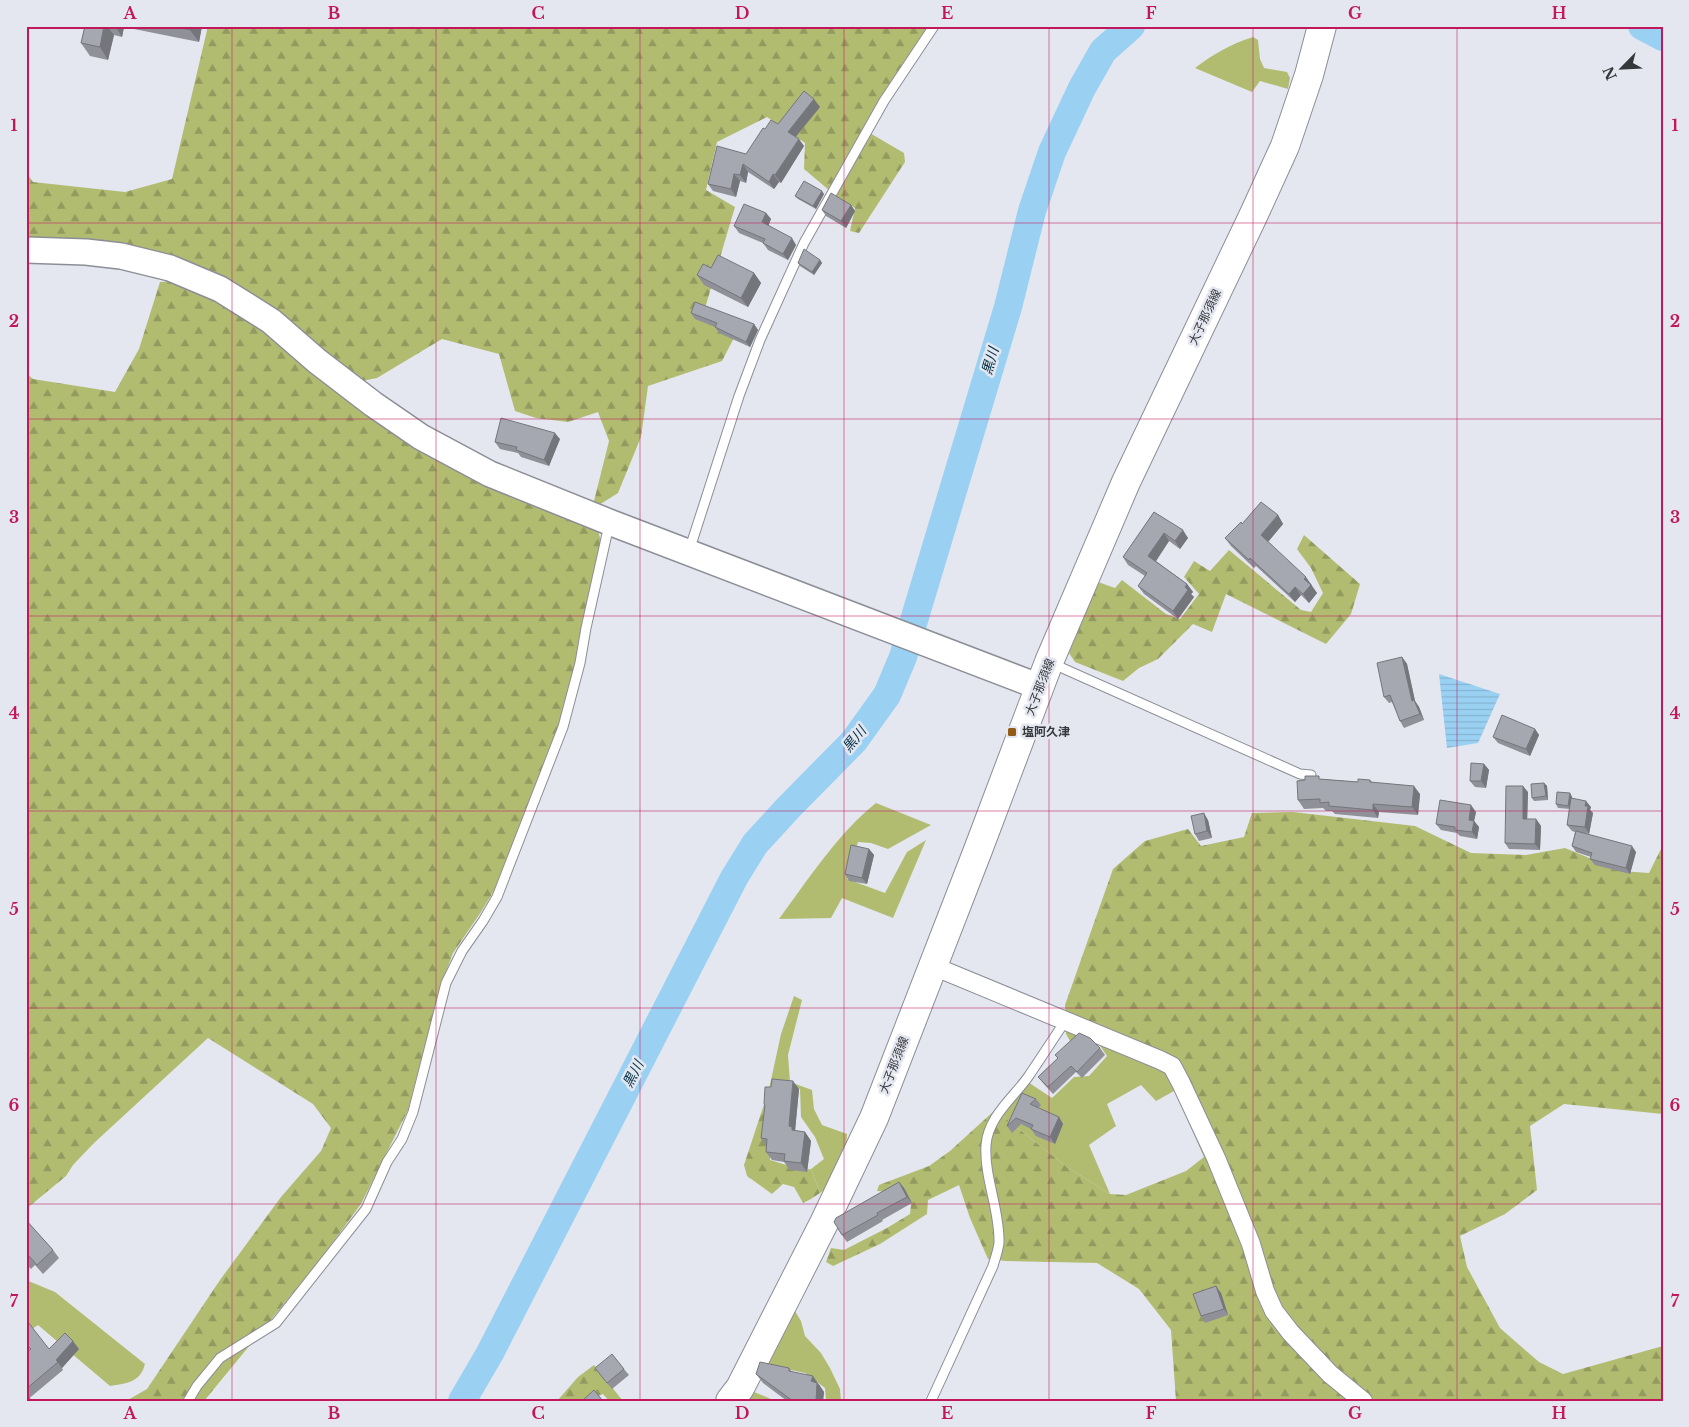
<svg xmlns="http://www.w3.org/2000/svg" width="1689" height="1427" font-family="'Libre Baskerville','Noto Sans JP',serif">
	<defs>
		<pattern id="forest-firs" width="22" height="20" patternUnits="userSpaceOnUse" patternTransform="scale(1.25)"><rect width="22" height="20" fill="#b2bc71"/><path d="M5 1l3.5 6h-7zM16 11l3.5 6h-7z" fill="#929a5e"/></pattern>
		<pattern id="water-rules" width="6" height="5" patternUnits="userSpaceOnUse" patternTransform="scale(1.25)"><rect width="6" height="5" fill="#9ad1f3"/><path d="M0 2.5h6" fill="none" stroke="#85b4d1"/></pattern>
	</defs>
	<rect width="100%" height="100%" fill="#e4e7f0"/>
	<!-- grass -->
	<path fill="#b2bc71" d="M1253 37 1258 40 1260 59 1264 68 1287 72 1290 78 1288 89 1260 81 1252 92 1195 68C1213 54 1231 44 1253 37Z
		M876 803 931 825 888 849 871 843 858 842 847 879 885 893 907 852 926 840 893 918 842 898 831 918 779 919C807 881 839 832 876 803Z
		M794 996 802 1000 788 1055 790 1082 812 1090 814 1109 822 1125 847 1134 846 1153 831 1185 820 1193 811 1169 824 1159 815 1137 801 1117 800 1089 787 1085 769 1089 781 1034Z
		M1094 1037 1166 1071 1174 1091 1156 1101 1141 1085 1107 1104 1116 1126 1089 1145 1110 1194 1067 1167 995 1110 1028 1082 1052 1098 1074 1077 1089 1076 1107 1056Z
		M26 1280 55 1292 145 1364C140 1383 127 1383 110 1386L38 1325 26 1333Z
		M795 1311 801 1321 805 1336 821 1353 830 1368 840 1389 841 1401H826L825 1388 805 1373 767 1365Z
		M754 1392 776 1401H748Z"/>
	<!-- forest -->
	<path fill="url(#forest-firs)" d="M208 26H939L863 129 904 153 905 162 859 233 850 231 855 208 836 196 804 169 805 143 767 117 717 142 706 190 735 207 703 315 735 336 722 361 648 386 641 437 618 493 599 505 594 501 609 441 598 412 568 422 536 418 515 411 499 354 442 339 377 378 362 381 229 283 26 244V172L33 182 125 192 172 179Z
		M178 281 229 303 369 414 596 524 601 541 576 664 562 718 495 889 481 912 453 953 439 991 408 1110 361 1204 319 1261 204 1401H126L147 1389 220 1280 281 1197 321 1151 331 1128 313 1104 208 1038 94 1143 73 1165 66 1176 26 1209V373L33 379 115 392 139 349 160 282Z
		M1304 535 1360 584 1351 614 1326 644 1226 594 1212 632 1193 624 1158 659 1139 668 1123 681 1075 662 1069 653 1098 582 1115 588 1122 580 1166 614 1180 619 1199 594 1184 577 1194 561 1210 571 1229 550 1301 610 1311 612 1323 593 1311 568 1297 549Z
		M1293 812 1415 826 1471 853 1526 855 1565 848 1621 871 1649 873 1663 845V1114L1564 1104 1530 1126 1537 1190 1505 1214 1460 1236 1467 1267 1500 1328 1539 1362 1563 1374 1663 1346V1401H1176L1171 1330 1139 1289 1097 1263 1006 1261 988 1259 970 1218 959 1185 928 1200 927 1214 880 1244 833 1266 826 1262 831 1248 844 1250 887 1228 910 1214 911 1204 892 1192 877 1191 879 1185 929 1166 950 1151 995 1110 1067 1167 1110 1194 1126 1195 1186 1171 1204 1157 1166 1071 1086 1034 1073 1046 1066 1034 1065 1005 1113 869 1145 841 1188 829 1201 846 1244 837 1252 813Z
		M769 1089 772 1132 770 1160 803 1170 811 1169 820 1193 811 1199 803 1203 794 1187 783 1184 772 1194 747 1176 744 1165Z
		M594 1365 623 1401H609L603 1394 592 1398 589 1401H557L578 1377Z"/>
	<!-- water -->
	<path fill="url(#water-rules)" d="M1439 674 1500 694 1478 743 1447 748Z"/>
	<g fill="none" stroke-linecap="round" stroke-linejoin="round">
		<!-- river -->
		<path stroke="#9ad1f3" stroke-width="28" d="M1642 26 1663 37
			M462 1401 490 1353 734 878 755 844 788 808 854 741 887 695 903 657 1008 307 1032 211 1052 152 1082 88 1103 51 1131 26"/>
		<defs>
			<path id="lane" d="M689 551 739 396 760 340 804 243 884 101 934 26
				M1051 663 1300 774 1311 775
				M188 1401 197 1386 220 1358 276 1323 366 1209 387 1162 402 1139 413 1112 446 983 462 951 483 921 497 897 563 727 580 663 586 628 609 525
				M931 1401 993 1266C995 1259 998 1251 999 1243 1000 1210 984 1178 986 1145 988 1117 1013 1098 1028 1077 1041 1058 1053 1039 1066 1020"/>
			<path id="street" d="M933 966 1160 1060 1172 1066 1181 1083 1216 1158 1251 1244 1265 1291 1274 1311 1291 1333 1330 1374 1363 1401"/>
			<path id="secondary" d="M26 250 86 252 121 256 170 268 220 289 271 321 317 361 373 404 421 437 490 474 609 522 1040 687"/>
			<path id="primary" d="M730 1401 740 1388 824 1223 874 1118 978 850 1049 662 1126 482 1254 214 1285 146 1309 75 1322 26"/>
		</defs>
		<!-- lane casing -->
		<use href="#lane" stroke="#8c8e97" stroke-width="11"/>
		<!-- street casing -->
		<use href="#street" stroke="#8c8e97" stroke-width="20"/>
		<!-- secondary casing -->
		<use href="#secondary" stroke="#8c8e97" stroke-width="28"/>
		<!-- primary casing -->
		<use href="#primary" stroke="#8c8e97" stroke-width="30"/>
		<!-- lane -->
		<use href="#lane" stroke="#fff" stroke-width="9"/>
		<!-- street -->
		<use href="#street" stroke="#fff" stroke-width="18"/>
		<!-- secondary -->
		<use href="#secondary" stroke="#fff" stroke-width="25"/>
		<!-- primary -->
		<use href="#primary" stroke="#fff" stroke-width="28"/>
	</g>
	<!-- wall -->
	<path fill="#8f9098" d="M69 26H202L199 42 124 27 122 37 114 35 108 60 90 56 81 43 84 29Z
		M820 107 796 136 804 146 781 183 779 182 774 189 748 172 746 183 740 181 736 197 713 191 708 184 746 154 765 129Z
		M824 194 816 209 798 199 795 196Z
		M851 205 855 211 846 228 826 216 822 210Z
		M766 213 771 219 768 226 796 245 788 260 768 250 763 243 739 233 734 226Z
		M820 260 822 263 814 275 800 266 798 263Z
		M711 268 754 273 761 283 748 307 704 285 697 275Z
		M691 313 754 324 758 330 750 347 719 333 715 327 695 319Z
		M560 439 549 466 521 457 518 453 500 449 495 442Z
		M1154 512 1188 538 1180 549 1169 541 1156 561 1187 584 1193 592 1191 594 1194 597 1178 619 1144 594 1138 586 1145 576 1128 565 1123 557Z
		M1278 515 1283 524 1268 542 1312 585 1311 586 1317 593 1309 603 1301 595 1295 602 1256 566 1254 568 1231 546 1225 538 1242 524Z
		M1402 657 1407 664 1415 701 1419 707 1424 720 1404 728 1400 721 1392 702 1389 703 1384 697Z
		M1535 729 1539 735 1530 756 1498 743 1493 737Z
		M1484 764 1489 770 1486 788 1475 787 1470 781Z
		M1321 779 1358 782 1370 780 1372 782 1420 794 1418 815 1379 812 1378 818 1335 814 1332 811H1326L1323 808 1304 809 1298 800 1305 780Z
		M1544 783 1547 786 1548 800 1534 801 1532 798Z
		M1528 792 1527 819H1536L1541 826 1540 850 1509 849 1505 843Z
		M1570 793 1572 797V798L1591 807 1590 810 1593 813 1589 834 1581 833 1636 852 1630 874 1595 865 1590 859 1591 857 1576 852 1572 846 1575 832 1572 831 1567 825 1570 809 1558 808 1556 804Z
		M1476 812 1474 821 1479 827 1477 839 1460 836 1457 833 1441 830 1436 824Z
		M1208 820 1212 838 1199 841 1195 834Z
		M869 849 874 855 867 884 849 881 845 874Z
		M1100 1048 1105 1055 1082 1078 1076 1072 1053 1094 1043 1083 1038 1077 1058 1058 1055 1055Z
		M799 1089 795 1131 805 1132 811 1141 807 1172 790 1170 784 1162 772 1160 766 1152V1146L761 1138 765 1106 764 1104Z
		M1036 1099 1041 1105 1038 1108 1059 1117 1063 1124 1055 1144 1036 1136 1031 1129 1021 1124 1012 1133 1007 1126Z
		M899 1182 904 1188 912 1203 882 1220 883 1221 847 1242 842 1235Z
		M26 1220 53 1250 59 1258 43 1274 35 1265 31 1269 26 1264Z
		M1221 1293 1228 1315 1205 1323 1201 1316Z
		M26 1323 49 1349H79L62 1368 63 1370 26 1401V1353L30 1350 26 1345Z
		M595 1368 624 1369 629 1375 612 1389Z
		M789 1368 792 1372 820 1385V1386L824 1392 823 1401H787L763 1383 756 1374Z"/>
	<!-- shaded-wall -->
	<path fill="#74767c" d="M104 26H107L114 35 108 60 100 47Z
		M115 26H124V27L122 37Z
		M190 26H202L199 42 190 30Z
		M814 99 820 107 794 139 788 132Z
		M799 139 804 146 781 183 775 175Z
		M743 164 748 172 746 183 740 175Z
		M734 174 740 181 736 197 731 189Z
		M773 174 779 182 774 189 769 182Z
		M822 191 824 194 816 209 813 206Z
		M851 205 855 211 846 228 841 221Z
		M766 213 771 219 767 229 762 222Z
		M792 238 796 245 788 260 783 254Z
		M820 260 822 263 814 275 812 272Z
		M754 273 761 283 748 307 741 298Z
		M754 324 758 330 750 347 746 342Z
		M555 433 560 439 549 466 544 460Z
		M1278 515 1283 524 1267 543 1261 535Z
		M1183 530 1188 538 1180 549 1175 541Z
		M1164 533 1169 541 1154 564 1148 556Z
		M1306 577 1317 593 1309 603 1303 594 1304 579Z
		M1187 584 1193 592 1191 594 1194 597 1178 619 1173 611Z
		M1295 587 1301 595 1295 602 1289 594Z
		M1402 657 1407 664 1415 701 1419 707 1424 720 1412 701Z
		M1535 729 1539 735 1530 756 1526 749Z
		M1484 764 1489 770 1486 788 1481 781Z
		M1544 783 1547 786 1548 800 1546 796Z
		M1414 786 1420 794 1418 815 1412 807Z
		M1523 786 1528 792 1527 825 1523 819Z
		M1570 793 1572 797 1571 809 1568 806Z
		M1586 801 1591 807 1590 810 1593 813 1589 834 1585 827V806Z
		M1373 804 1379 812 1378 818 1373 810Z
		M1471 805 1476 812 1473 826 1469 820Z
		M1204 813 1208 820 1212 838 1207 831Z
		M1536 819 1541 826 1540 850 1535 844Z
		M1474 821 1479 827 1477 839 1472 832Z
		M1632 846 1636 852 1630 874 1626 868Z
		M869 849 874 855 867 884 862 878Z
		M793 1081 799 1089 795 1131 798 1139 789 1126Z
		M1059 1117 1063 1124 1055 1144 1050 1137Z
		M805 1132 811 1141 807 1172 801 1163Z
		M899 1182 904 1188 912 1203 907 1197Z
		M1216 1286 1221 1293 1228 1315 1224 1309Z
		M73 1341 79 1349 62 1368 56 1360Z
		M813 1376 824 1392 823 1401H816L811 1381Z"/>
	<!-- building -->
	<path fill="#a6a8b1" stroke="#74767c" d="M85 26H104L100 47 81 43Z
		M172 26H190V30Z
		M804 91 814 99 788 132 799 139 775 175 773 174 769 182 743 164 740 175 734 174 731 189 708 184 717 146 746 154 763 128 765 129 771 120 778 124Z
		M804 181 822 191 813 206 795 196Z
		M831 193 851 205 841 221 822 210Z
		M744 204 766 213 762 222 792 238 783 254 763 243 765 239 734 226Z
		M804 249 820 260 812 272 798 263Z
		M718 255 754 273 741 298 697 275 703 264 711 268Z
		M695 302 754 324 746 342 715 327 717 323 691 313Z
		M501 418 555 433 544 460 516 450 517 447 495 442Z
		M1261 502 1278 515 1261 535 1306 577 1304 579 1311 585 1303 594 1295 587 1289 594 1250 558 1249 560 1225 538 1241 522 1242 524Z
		M1154 512 1183 530 1175 541 1164 533 1148 556 1187 584 1185 587 1188 590 1173 611 1138 586 1147 573 1123 557Z
		M1402 657 1412 701 1414 700 1420 714 1400 721 1390 695 1384 697 1377 663Z
		M1502 715 1535 729 1526 749 1493 737Z
		M1471 763 1484 764 1481 781H1470Z
		M1305 776H1319V779L1358 782V779L1370 780V782L1414 786 1412 807 1373 804V810L1329 806V802L1320 803V799L1298 800 1297 781 1305 780Z
		M1544 783 1546 796 1532 798 1531 784Z
		M1506 786H1523V819H1536L1535 844 1505 843Z
		M1557 792 1570 793 1568 806 1556 804Z
		M1571 798 1586 801 1585 806H1588L1585 827 1567 825Z
		M1440 800 1471 805 1469 820 1474 821 1472 832 1455 830V827L1436 824Z
		M1204 813 1207 831 1195 834 1191 816Z
		M1576 831 1632 846 1626 868 1590 859 1592 853 1572 846Z
		M851 845 869 849 862 878 845 874Z
		M1079 1033 1090 1038 1100 1048 1077 1072 1071 1066 1048 1087 1038 1077 1058 1058 1055 1055Z
		M772 1079 793 1081 789 1126 792 1127V1130L805 1132 801 1163 784 1161 785 1154 766 1152 767 1139 761 1138 765 1105 764 1104 765 1087H771Z
		M1022 1093 1036 1099 1030 1104 1059 1117 1050 1137 1031 1129 1033 1125 1016 1118 1007 1126Z
		M899 1182 907 1197 877 1213 878 1215 842 1235 834 1222 836 1218Z
		M26 1220 53 1250 37 1265 29 1256 26 1259Z
		M1216 1286 1224 1309 1201 1316 1193 1294Z
		M28 1322 49 1349 65 1333 73 1341 56 1360 58 1362 26 1389V1353L31 1349 26 1344V1323Z
		M612 1354 624 1369 607 1383 595 1368Z
		M760 1362 789 1368V1371L813 1376 811 1381 817 1383 816 1401H793L756 1374Z
		M594 1390 603 1401H582Z
		M26 1394 32 1401H26Z"/>
	<!-- grid -->
	<path fill="none" stroke="#c2185b" stroke-width="1" stroke-opacity="0.55" d="M232 26V1401M436 26V1401M640 26V1401M844 26V1401M1049 26V1401M1253 26V1401M1457 26V1401M26 223H1663M26 419H1663M26 616H1663M26 811H1663M26 1008H1663M26 1204H1663"/>
	<!-- markers -->
	<rect fill="#945d16" stroke="#e4e7f0" stroke-width="2" x="1007" y="727" width="10" height="10" rx="2.5"/>
	<g text-anchor="middle" stroke-width="5" stroke-linejoin="round" paint-order="stroke">
		<!-- street labels -->
		<g font-size="12" fill="#37383c" stroke="#e4e7f0">
			<text transform="translate(1205 317) rotate(-65)" y="4">大子那須線</text>
			<text transform="translate(1040 687) rotate(-69)" y="4">大子那須線</text>
			<text transform="translate(894 1065) rotate(-69)" y="4">大子那須線</text>
		</g>
		<!-- poi labels -->
		<g font-size="12" font-weight="bold" fill="#37383c" stroke="#e4e7f0" text-anchor="start">
			<text x="1022" y="736">塩阿久津</text>
		</g>
		<!-- water labels -->
		<g font-size="14" font-style="italic" fill="#013046" stroke="#e4e7f0">
			<text transform="translate(990 361) rotate(-74)" y="5">黒川</text>
			<text transform="translate(854 739) rotate(-51)" y="5">黒川</text>
			<text transform="translate(633 1074) rotate(-63)" y="5">黒川</text>
		</g>
	</g>
	<!-- border -->
	<rect width="1689" height="1427" fill="none" stroke="#e4e7f0" stroke-width="55"/>
	<!-- north arrow -->
	<g transform="translate(1622 68) rotate(246)" stroke="#e4e7f0" stroke-width="4" paint-order="stroke">
	<path d="M0-4L9 19L0 12L-9 19Z" fill="#37383c"/>
	<text y="-8" font-size="14" font-weight="bold" text-anchor="middle" fill="#37383c">N</text>
	</g>
	<rect x="28" y="28" width="1634" height="1372" fill="none" stroke="#c2185b" stroke-width="2"/>
	<g font-size="16" text-anchor="middle" font-weight="bold" fill="#c2185b">
		<text x="130" y="19">A</text>
		<text x="334" y="19">B</text>
		<text x="538" y="19">C</text>
		<text x="742" y="19">D</text>
		<text x="947" y="19">E</text>
		<text x="1151" y="19">F</text>
		<text x="1355" y="19">G</text>
		<text x="1559" y="19">H</text>
		<text x="14" y="131">1</text>
		<text x="1675" y="131">1</text>
		<text x="14" y="327">2</text>
		<text x="1675" y="327">2</text>
		<text x="14" y="523">3</text>
		<text x="1675" y="523">3</text>
		<text x="14" y="719">4</text>
		<text x="1675" y="719">4</text>
		<text x="14" y="915">5</text>
		<text x="1675" y="915">5</text>
		<text x="14" y="1111">6</text>
		<text x="1675" y="1111">6</text>
		<text x="14" y="1307">7</text>
		<text x="1675" y="1307">7</text>
		<text x="130" y="1419">A</text>
		<text x="334" y="1419">B</text>
		<text x="538" y="1419">C</text>
		<text x="742" y="1419">D</text>
		<text x="947" y="1419">E</text>
		<text x="1151" y="1419">F</text>
		<text x="1355" y="1419">G</text>
		<text x="1559" y="1419">H</text>
	</g>
</svg>
